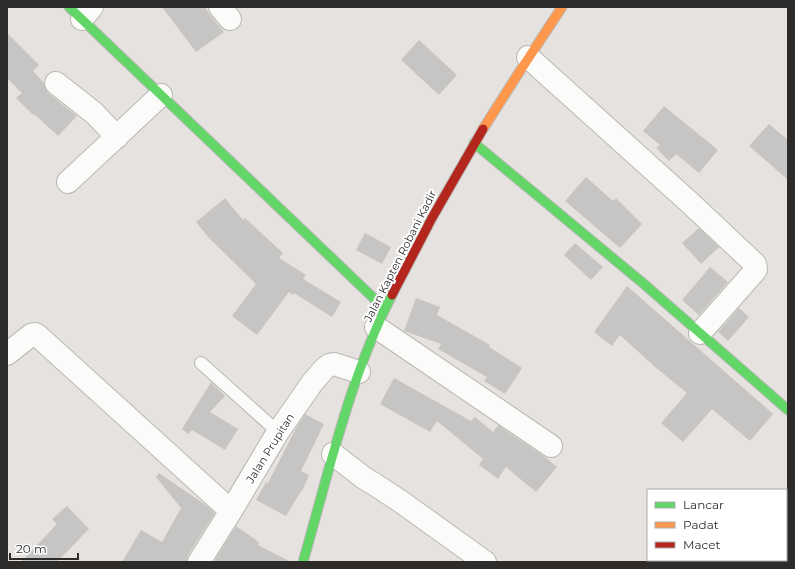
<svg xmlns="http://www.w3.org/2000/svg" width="795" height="569" font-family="Montserrat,sans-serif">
	<rect width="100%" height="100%" fill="#e5e2df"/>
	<!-- building -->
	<path fill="#c7c5c3" d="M162 7H205L210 15 224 32 196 52Z
		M7 33 39 65 33 71 44 83 45 88 48 93 77 116 58 136 34 114 33 115 16 98 22 93 7 78Z
		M419 40 457 75 439 95 401 60Z
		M664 106 718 150 699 173 676 154 669 161 656 148 660 145 643 131Z
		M769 124 788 140V180L749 146Z
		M586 177 613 201 616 198 642 224 620 248 565 201Z
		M225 198 243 220 245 218 283 253 279 258 306 275 303 279 341 302 332 317 294 293 293 295 289 292 257 335 232 316 256 284 209 238 196 222Z
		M699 228 719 247 701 264 682 243Z
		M365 233 391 247 382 264 356 250Z
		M575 243 603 267 591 280 564 255Z
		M710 267 728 282 699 315 682 300Z
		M627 286 773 414 750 441 712 409 683 442 661 423 687 393 655 367 620 335 612 346 594 332Z
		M416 298 440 307 437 315 490 345 489 347 522 368 505 394 484 381 487 377 438 349 441 344 404 331Z
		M739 308 749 317 728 341 718 332Z
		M394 378 471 421 475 417 493 432 498 425 545 457 557 467 536 492 506 467 498 479 479 465 483 459 437 421 430 432 380 404Z
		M211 382 225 396 210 412 238 429 225 450 192 430 188 434 182 429Z
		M305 414 324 424 301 471 309 475 302 491H301L286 516 256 500 266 482 268 483 295 430Z
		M159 473 207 506 215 513 188 555 187 562H122L141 530 162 542 181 508 156 477Z
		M67 506 89 529 57 562H21L57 524 52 519Z
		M236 526 259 542 258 545 291 562H214Z"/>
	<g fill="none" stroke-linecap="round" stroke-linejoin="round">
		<defs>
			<path id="lane" d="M201 363 278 432"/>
			<path id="street" d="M220 7 230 19
				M82 19 92 7
				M528 57 689 202 755 264 756 269 755 271 700 333
				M56 83 94 113 117 137
				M68 182 161 95
				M376 327 551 446
				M7 354 31 335 35 334 37 335 231 511
				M333 454 364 478 374 484 400 501 485 562
				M199 562 231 511 278 432 312 383 324 369 329 365 334 364 359 372"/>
			<path id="fast" d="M69 7 385 309
				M474 143 644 284 788 410
				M303 562C329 472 349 379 392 295"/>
			<path id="slow" d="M483 129 518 74 562 7"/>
			<path id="jam" d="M392 295 432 218 483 129"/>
		</defs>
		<!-- lane casing -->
		<use href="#lane" stroke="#bab8b6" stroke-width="14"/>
		<!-- street casing -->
		<use href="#street" stroke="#bab8b6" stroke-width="24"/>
		<!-- fast casing -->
		<use href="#fast" stroke="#bab8b6" stroke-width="11"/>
		<!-- slow casing -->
		<use href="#slow" stroke="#bab8b6" stroke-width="11"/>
		<!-- jam casing -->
		<use href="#jam" stroke="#bab8b6" stroke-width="11"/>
		<!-- lane -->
		<use href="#lane" stroke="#fbfbfa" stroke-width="12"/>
		<!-- street -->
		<use href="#street" stroke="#fbfbfa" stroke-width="22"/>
		<!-- fast -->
		<use href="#fast" stroke="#63d668" stroke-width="9"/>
		<!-- slow -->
		<use href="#slow" stroke="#ff974d" stroke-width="9"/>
		<!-- jam -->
		<use href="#jam" stroke="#b3261e" stroke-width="9"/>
	</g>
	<g text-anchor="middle" stroke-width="4" stroke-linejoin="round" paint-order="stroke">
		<!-- street labels -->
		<g font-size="11" fill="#2e2c2a" stroke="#fff">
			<text transform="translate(400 256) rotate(-63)" y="4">Jalan Kapten Robani Kadir</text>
			<text transform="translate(270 448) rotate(-58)" y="4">Jalan Prupitan</text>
		</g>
	</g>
	<!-- border -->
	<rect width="795" height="569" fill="none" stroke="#2e2c2a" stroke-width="16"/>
	<!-- legend -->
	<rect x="647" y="489" width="140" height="72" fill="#ffffff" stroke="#ababaa"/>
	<rect x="655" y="502" width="20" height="6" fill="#63d668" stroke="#ababaa"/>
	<text x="683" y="509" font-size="12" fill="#2e2c2a">Lancar</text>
	<rect x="655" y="522" width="20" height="6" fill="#ff974d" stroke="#ababaa"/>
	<text x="683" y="529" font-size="12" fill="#2e2c2a">Padat</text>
	<rect x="655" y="542" width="20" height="6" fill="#b3261e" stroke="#ababaa"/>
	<text x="683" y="549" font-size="12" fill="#2e2c2a">Macet</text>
	<!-- scale -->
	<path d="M10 553v6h68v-6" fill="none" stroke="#2e2c2a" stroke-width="2"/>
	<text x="16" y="553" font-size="12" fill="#2e2c2a" stroke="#ffffff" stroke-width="3" paint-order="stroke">20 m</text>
</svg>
